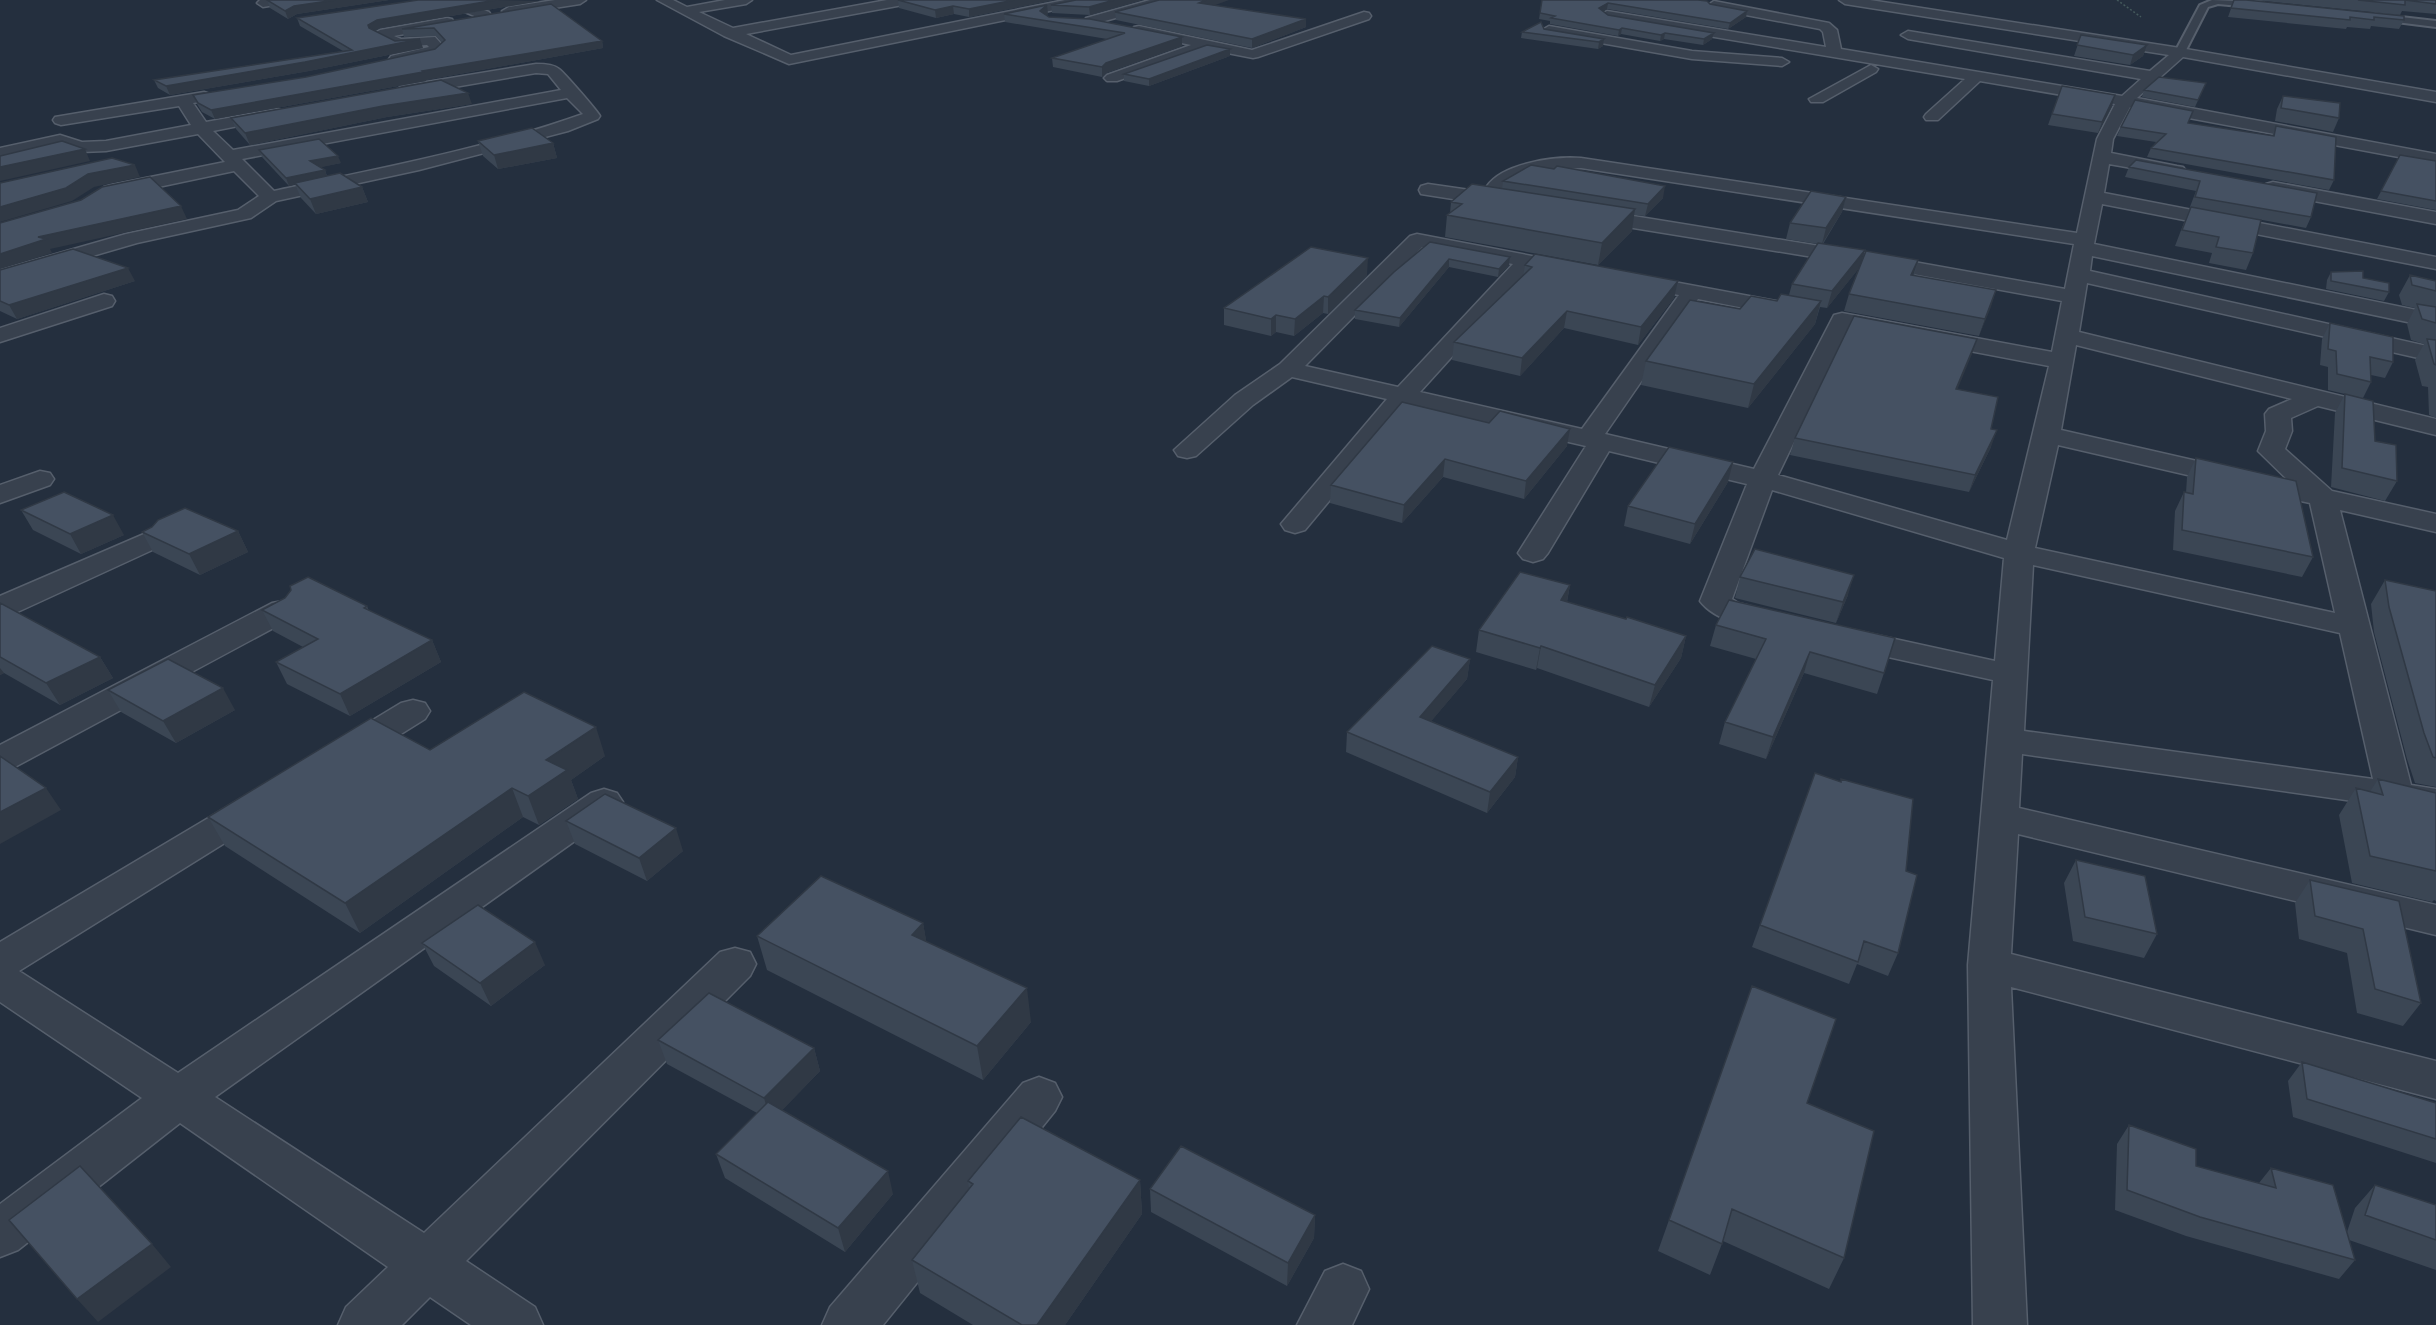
<svg xmlns="http://www.w3.org/2000/svg" width="2436" height="1325" font-family="'Nunito Sans',sans-serif">
	<rect width="100%" height="100%" fill="#242f3e"/>
	<g fill="none" stroke-linecap="round" stroke-linejoin="round">
		<defs>
			<path id="lane" d="M2212 0 2262 2 2266 5 2262 8 2218 4 2208 7 2185 52 2177 54 2175 52 2200 5Z
				M2375 14 2436 21V27L2372 19 2370 17Z"/>
			<path id="street" d="M260 0H289L287 3 263 7 257 3Z
				M437 0H455L489 12 491 15 489 18H479Z
				M555 0H586L580 4 509 15 502 11 509 7Z
				M657 0H673L687 7 725 0H752L746 4 699 12 733 28 887 0H914L908 4 746 34 791 55 1065 0H1090L1084 4 789 64 724 36Z
				M1150 0H1170L1168 3 1091 25 1084 21 1086 18Z
				M1839 0H1870L2180 48 2436 92V102L2183 57 2137 98 2436 154V164L2130 107 2113 139 2111 153 2177 166 2183 167 2186 171 2183 175 2177 176 2109 164 2104 193 2436 257V269L2102 204 2094 244 2436 314V328L2092 256 2090 271 2436 348V362L2087 283 2079 332 2436 419V435L2318 406 2291 418 2292 431 2285 449 2332 491 2436 514V532L2340 510 2411 785 2436 789V815L2395 807 2022 754 2019 808 2436 905V935L2018 834 2011 954 2436 1061V1099L2011 987 2027 1325H1973L1968 965 1993 680 1838 646 1833 639 1838 632 1849 629 1995 661 2004 558 1772 490 1732 599 1738 603 1777 613 1782 620 1777 627C1755 632 1714 620 1700 601L1747 484 1609 451 1548 553 1543 559 1533 562 1523 559 1518 553 1586 446 1409 405 1305 530 1295 533 1285 530 1281 524 1387 399 1292 377 1253 405 1196 456 1187 458 1178 456 1174 450 1235 395 1280 364 1410 236 1417 234 1579 265 1582 269 1579 273 1572 275 1532 268 1420 392 1582 429 1679 295 1623 285 1620 280 1623 275 1631 274 1798 305 1801 310 1798 315 1790 317 1698 299 1605 434 1754 469 1834 315 1842 313 2052 352 2062 301 1875 267 1590 221 1583 219 1580 215 1583 211 1590 209 1875 255 2065 289 2074 244 1581 168 1543 170 1496 192 1489 190 1487 186C1503 163 1555 156 1581 158L2077 233 2097 139 2115 104 1980 81 1938 120H1926L1924 117 1926 114 1965 79 1607 19 1600 15 1607 11 1826 47 1823 32 1820 29 1709 8 1708 5 1714 1 1829 23 1837 30 1841 49 2122 96 2141 79 1908 39 1901 35 1908 31 2150 71 2169 55 1845 4ZM1422 247 1513 264 1398 387 1305 366ZM1849 328 2049 366 2007 540 1778 475ZM2076 345 2292 399 2269 409 2265 414 2266 431 2258 451 2296 488 2292 494 2296 500 2310 503 2335 613 2035 548 2058 445 2235 486 2245 484 2249 478 2245 472 2061 430ZM2033 565 2340 633 2373 779 2024 731Z
				M1364 12 1369 13 1371 16 1369 19 1258 57 1253 58 1207 49 1117 81H1107L1104 78 1107 75 1191 45 1134 33 1132 30 1134 27 1139 26 1252 50Z
				M447 18 452 19 454 22 452 25 394 36 401 39 435 37 445 48 437 55 396 63 391 62 389 59 391 56 429 47 427 45 399 47 373 34 380 30Z
				M1549 26 1692 51 1782 58 1789 62 1782 66 1692 59 1544 33 1542 30Z
				M536 64C543 64 553 64 559 69 564 72 599 113 600 116L598 119 568 131 419 170 276 201 251 218 137 243 0 283V270L126 234 238 210 259 196 234 171 111 197 104 195 102 191 104 187 111 185 225 162 198 134 106 151 81 152 59 145 0 158V148L60 135 82 142 106 141 191 125 179 106 61 125 55 123 53 120 55 117 204 92 210 94 212 97 210 100 193 103 206 122 278 109 284 111 286 114 284 117 213 131 233 150 561 90 548 74 536 73 402 96 394 91 402 86ZM567 98 583 114C485 149 376 169 274 191L242 159Z
				M1871 65 1878 69 1876 72 1823 102H1811L1809 99Z
				M2273 182 2436 212V224L2266 192 2264 188 2266 184Z
				M1428 184 1504 195 1511 197 1513 201 1511 205 1504 207 1421 194 1419 190 1421 186Z
				M104 294 112 296 115 301 112 306 0 342V328Z
				M40 471 50 473 54 479 50 485 0 503V485Z
				M151 531 161 534 166 540 161 546 11 615 0 617V596Z
				M283 601 294 603 299 610 294 617 13 768 0 772V745L272 603Z
				M413 700 425 703 430 711 425 719 361 759 348 763 335 759 330 751 335 743 401 703Z
				M604 789 617 793 623 802 617 811 215 1097 424 1233 720 952 735 948 750 952 756 964 750 976 466 1261 535 1307 543 1325H471L430 1297 402 1325H338L346 1307 388 1267 180 1123 18 1250 0 1257V1204L142 1098 0 1002V942L242 798 255 794 268 798 274 807 268 816 19 971 178 1073 591 793Z
				M1039 1077 1055 1083 1062 1097 1055 1111 883 1325H822L830 1307 1023 1083Z
				M1343 1264 1361 1271 1369 1289 1352 1325H1297L1325 1271Z"/>
		</defs>
		<!-- lane casing -->
		<use href="#lane" stroke="#565f6c" stroke-width="4"/>
		<!-- street casing -->
		<use href="#street" stroke="#565f6c" stroke-width="3"/>
		<!-- path -->
		<path stroke="#44595c" stroke-width="1.5" stroke-dasharray="2 2" stroke-linecap="butt" d="M2117 0 2141 17"/>
		<!-- lane -->
		<use href="#lane" fill="#38414e" fill-rule="evenodd"/>
		<!-- street -->
		<use href="#street" fill="#38414e" fill-rule="evenodd"/>
	</g>
	<!-- wall -->
	<path fill="#3b4654" d="M267 0H389L297 14 288 19 270 8Z
		M898 0H1054L969 17 954 14 936 18 899 8Z
		M1076 0H1142L1090 15 1052 13 1051 5Z
		M1542 0 1710 4 1747 11 1746 17 1728 29 1607 9 1603 11 1608 15 1712 39 1703 45 1664 39 1660 41 1621 34 1618 36 1550 24V21L1539 19Z
		M2234 0 2404 20 2399 29 2371 26 2370 29 2347 27 2346 29 2228 17Z
		M2255 0H2436V14L2402 11 2400 15Z
		M540 1 380 28 375 31 395 41 423 48 309 71 170 95 158 88 154 80 343 51 300 26 297 18Z
		M551 4 602 41 603 48 426 80V81L215 119 202 112 197 104 193 95 306 77 435 49 442 43 436 36 404 37 402 29Z
		M1214 5 1306 19V27L1252 48 1116 20 1115 12Z
		M1004 14H1048L1046 15 1049 17 1182 37V46L1106 73 1102 77 1053 67 1052 58 1107 39 1005 22Z
		M1544 29 1604 39 1603 46 1598 49 1521 38 1522 32Z
		M2081 35 2147 45 2143 56 2130 65 2074 56Z
		M1230 56 1149 86 1124 81V74Z
		M2206 83 2195 107 2142 97 2144 90Z
		M2062 86 2115 95 2112 106 2098 133 2048 125Z
		M2283 96 2339 118 2333 132 2275 121 2277 109Z
		M472 104 387 117 250 145 236 129 231 118Z
		M2188 123 2272 136 2276 126 2334 180 2329 190 2147 157 2151 148 2156 142 2117 136 2121 127Z
		M478 141 553 143 557 158 498 169 483 156Z
		M259 150 341 163 320 167 325 170 327 176 362 187 368 202 316 214 301 198 295 184 289 186 262 157Z
		M2400 155 2436 161V210L2377 199Z
		M2136 160 2311 217 2306 228 2257 219 2253 253 2246 270 2209 263 2212 253 2175 246 2196 191 2125 177 2129 167Z
		M1503 181 1663 198 1645 216 1634 215 1632 231 1598 265 1445 237 1447 215 1450 213 1451 202 1502 189Z
		M1846 197 1842 212 1823 244 1865 250 1861 263 1918 260 1914 276 1996 290 1979 336 1844 311 1849 294 1859 268 1827 308 1820 307 1815 324 1748 408 1641 385 1646 361 1740 309 1777 301 1789 295 1792 284 1818 244 1786 239 1790 223Z
		M1430 242 1510 257 1509 265 1498 277 1449 267 1399 327 1355 319V310Z
		M1525 265 1678 281 1674 298 1638 345 1564 328 1520 376 1452 360 1454 342 1523 276Z
		M0 270 135 281 17 319 0 311Z
		M2331 272 2363 278 2389 292 2384 301 2326 289 2327 280Z
		M1367 275 1328 314 1323 313 1294 336 1276 332 1271 336 1224 325V308Z
		M2410 275 2436 281V418L2429 415 2428 387 2422 386 2415 360 2424 344 2411 340 2407 324 2415 308 2402 305 2399 295Z
		M2330 323 2393 362 2385 378 2371 375V382L2363 398 2375 441 2397 481 2385 501 2331 487 2335 413 2345 394 2328 390V367L2320 365 2322 339Z
		M1977 339 1957 389 1991 429V447L1969 492 1790 455 1795 438Z
		M1489 423 1567 446 1524 499 1443 477 1402 523 1330 503 1331 485Z
		M2196 458 2313 557 2302 577 2173 550 2175 511 2184 492 2186 493 2187 477Z
		M1728 482 1690 544 1624 526 1628 506Z
		M21 510 124 535 81 554 33 530Z
		M152 527 238 531 248 552 200 575 153 552 142 532Z
		M1740 577 1848 595 1836 623 1735 598Z
		M2385 580 2436 591V787L2415 783 2407 759 2374 632 2371 604Z
		M1570 585 1567 602 1686 636 1681 658 1649 707 1537 668 1536 670 1476 652 1479 630Z
		M0 603 100 657 113 678 60 705 4 673 0 675Z
		M367 606 369 611 432 640 441 662 350 716 287 684 276 662 303 647 273 631 262 610Z
		M1716 625 1884 673 1877 694 1804 673 1766 759 1719 744 1725 722 1756 659 1710 646Z
		M1470 659 1467 679 1431 721 1518 757 1515 777 1487 813 1346 752 1347 732Z
		M108 690 235 710 176 743 121 712Z
		M430 750 605 756 571 780 578 799 539 825 523 817 360 933 225 846 208 817Z
		M1815 773 1898 953 1888 976 1857 964 1849 984 1752 947Z
		M2378 779 2436 793V901L2434 900 2432 902 2352 883 2339 815 2356 788 2370 792Z
		M566 821 683 851 647 881 575 844Z
		M2076 860 2157 934 2144 958 2073 941 2064 883Z
		M2310 880 2399 901 2421 1003 2403 1026 2357 1013 2347 953 2299 939 2295 903Z
		M923 923 926 941 1031 1022 983 1080 767 970 757 936Z
		M422 943 545 965 491 1006 434 966Z
		M658 1040 814 1048 820 1071 782 1110 893 1194 845 1252 725 1178 716 1154 757 1113 667 1064Z
		M2302 1062 2436 1103V1163L2293 1117 2288 1081Z
		M1807 1103 1844 1258 1829 1289 1723 1241 1710 1275 1658 1251 1669 1220Z
		M2129 1125 2196 1166 2259 1183 2271 1168 2347 1232 2355 1208 2375 1185 2436 1205V1270L2349 1240 2355 1260 2339 1279 2186 1236 2115 1210 2117 1144Z
		M1140 1180 1142 1214 1065 1325H973L920 1293 912 1260 969 1188 968 1181Z
		M1150 1189 1315 1215 1314 1238 1287 1286 1151 1212Z"/>
	<!-- shaded-wall -->
	<path fill="#303945" d="M335 0H389L297 14 288 19 285 11 294 6Z
		M496 0 540 1 380 28 371 33 368 25 377 20Z
		M1014 0H1054L969 17V9Z
		M1114 0H1142L1090 15 1089 7Z
		M1206 0H1229L1199 11V3Z
		M1608 3 1607 9 1598 14 1599 8Z
		M1047 5 1048 14 1041 20 1040 11Z
		M953 6 954 14 936 18 935 10Z
		M1747 11 1746 17 1728 29 1730 23Z
		M1306 19V27L1252 48V39Z
		M1622 28 1621 34 1618 36 1619 30Z
		M1665 33 1664 39 1660 41 1661 35Z
		M1714 33 1712 39 1703 45 1704 39Z
		M1182 37V46L1106 73 1102 77V67L1106 63Z
		M420 39 423 48 309 71 170 95 166 86Z
		M1604 39 1603 46 1598 49 1599 42Z
		M602 41 603 48 426 80V81L215 119 211 110 422 71Z
		M2147 45 2143 56 2130 65 2133 55Z
		M1230 49V56L1149 86V79Z
		M468 93 472 104 387 117 250 145 245 133 383 106Z
		M2115 95 2112 106 2098 133 2102 122Z
		M553 143 557 158 498 169 494 155Z
		M85 149 90 161 0 181V167Z
		M338 156 341 163 313 169 310 161Z
		M135 165 140 177 94 187 72 201 0 222V207L88 174Z
		M325 170 327 177 289 186 286 178Z
		M1665 186 1663 198 1645 216 1648 204Z
		M362 187 368 202 316 214 310 199Z
		M1846 197 1842 212 1822 244 1826 228Z
		M181 206 187 219 50 249 52 253 0 269V254L38 237Z
		M1635 209 1632 231 1598 265 1602 243Z
		M1865 250 1860 267 1827 308 1832 291Z
		M1510 257 1509 265 1498 277 1499 269Z
		M1368 258 1367 275 1328 314V297Z
		M1449 259V267L1399 327 1400 318Z
		M1918 260 1913 276 1911 275Z
		M128 268 135 281 17 319 9 305Z
		M1678 281 1674 298 1638 345 1641 327Z
		M1996 290 1991 307 1979 336 1985 319Z
		M1324 296 1323 313 1294 336 1295 319Z
		M1821 301 1815 324 1748 408 1754 384Z
		M1567 311 1564 328 1520 376 1522 358Z
		M1276 315V332L1271 336V319Z
		M1977 339 1972 354 1951 405 1956 389Z
		M1570 429 1567 446 1524 499 1526 481Z
		M1997 430 1991 447 1969 492 1975 475Z
		M1445 459 1443 477 1402 523 1404 505Z
		M1733 462 1728 482 1690 544 1695 524Z
		M113 515 124 535 81 554 70 534Z
		M238 531 248 552 200 575 189 554Z
		M1854 575 1848 595 1836 623 1843 602Z
		M1570 585 1566 606 1561 600Z
		M1686 636 1681 658 1649 707 1655 685Z
		M432 640 441 662 350 716 340 694Z
		M1541 646 1537 668 1536 670 1540 648Z
		M1810 652 1804 673 1766 759 1773 737Z
		M100 657 113 678 60 705 46 683Z
		M1470 659 1467 679 1418 737 1420 717Z
		M0 668 4 673 0 675Z
		M223 688 235 710 176 743 163 721Z
		M596 727 605 756 571 780 578 799 539 825 528 796 546 760Z
		M1518 757 1515 777 1487 813 1490 792Z
		M46 788 61 810 0 844V812Z
		M512 788 523 817 360 933 345 903Z
		M676 828 683 851 647 881 639 858Z
		M923 923 929 956 912 935Z
		M535 942 545 965 491 1006 480 983Z
		M1027 988 1031 1022 983 1080 977 1046Z
		M814 1048 820 1071 771 1122 764 1098Z
		M888 1171 893 1194 845 1252 838 1228Z
		M1140 1180 1142 1214 1065 1325H1037Z
		M1315 1215 1314 1238 1287 1286 1288 1263Z
		M152 1244 171 1267 98 1322 77 1299Z"/>
	<!-- building -->
	<path fill="#455162" stroke="#303945" stroke-width="1.5" d="M267 0H335L294 6 285 11Z
		M418 0H496L377 20 368 25 369 28 395 41 420 39 305 62 166 86 154 80 352 50 297 18Z
		M898 0H1014L969 9 953 6 935 10Z
		M1076 0H1114L1089 7 1051 5Z
		M1159 0H1206L1199 3 1306 19 1252 39 1115 12Z
		M1542 0H1698L1707 1 1710 4 1747 11 1730 23 1608 3 1599 8 1608 15 1714 33 1704 39 1665 33 1661 35 1622 28 1619 30 1551 18 1555 16 1540 13Z
		M2234 0H2246L2404 16V20L2374 17V20L2350 17V20L2231 8Z
		M2358 0H2436V4L2405 0V5Z
		M551 4 602 41 422 71 423 72 211 110 198 103 193 95 306 77 435 49 445 40 434 28 402 29Z
		M1047 5 1040 11 1049 17 1090 19 1182 37 1106 63 1102 67 1052 58 1125 33 1004 14Z
		M1541 22 1544 29 1604 39 1599 42 1522 32Z
		M2081 35 2147 45 2133 55 2077 45Z
		M1207 45 1230 49 1149 79 1124 74Z
		M2159 77 2206 83 2198 100 2144 90Z
		M441 80 468 93 383 106 245 133 231 118Z
		M2062 86 2115 95 2102 122 2052 114Z
		M2283 96 2340 103 2339 118 2281 108Z
		M2135 100 2193 111 2188 123 2274 136 2276 126 2336 137 2334 180 2151 148 2166 134 2121 127Z
		M532 128 553 143 494 155 478 141Z
		M319 139 338 156 310 161 325 170 286 178 259 150Z
		M62 141 85 149 0 167V156Z
		M2400 155 2436 161V201L2381 191Z
		M112 158 135 165 88 174 66 188 0 207V183Z
		M2136 160 2317 193 2311 217 2195 197 2200 181 2129 167Z
		M1531 165 1554 169 1557 166 1665 186 1648 204 1503 181Z
		M340 173 362 187 310 199 295 183Z
		M150 177 181 206 38 237 46 239 0 254V223L81 200 102 187Z
		M1472 184 1635 209 1602 243 1447 215 1462 204 1451 202Z
		M1811 191 1846 197 1826 228 1790 223Z
		M2191 207 2261 220 2253 253 2216 247 2219 237 2182 230Z
		M1430 242 1510 257 1499 269 1449 259 1400 318 1355 310 1394 272Z
		M1818 243 1865 250 1832 291 1792 284Z
		M1311 247 1368 258 1328 297 1324 296 1295 319 1276 315 1271 319 1224 308Z
		M73 249 128 268 9 305 0 301V270Z
		M1866 251 1918 260 1911 275 1996 290 1985 319 1849 294Z
		M1535 254 1678 281 1641 327 1567 311 1522 358 1454 342 1532 267 1525 265Z
		M2363 271V278L2389 283V292L2331 281V272Z
		M2410 275 2436 281V291L2412 285Z
		M1781 294 1821 301 1754 384 1646 361 1690 300 1740 309 1751 296 1777 301Z
		M2417 304 2436 307V323L2422 319Z
		M1854 316 1977 339 1956 389 1998 397 1991 429 1997 430 1975 475 1795 438Z
		M2330 323 2393 337V362L2370 357 2371 382 2337 374 2336 351 2328 349Z
		M2427 339 2436 340V365L2434 364Z
		M2345 394 2373 401 2375 441 2396 445 2397 481 2342 468Z
		M1402 402 1489 423 1500 411 1570 429 1526 481 1445 459 1404 505 1331 485Z
		M1669 447 1733 462 1695 524 1628 506Z
		M2196 458 2296 481 2313 557 2182 530 2184 492 2193 494Z
		M64 492 113 515 70 534 21 510Z
		M185 508 238 531 189 554 142 532 152 527 158 520Z
		M1755 549 1854 575 1843 602 1740 577Z
		M1520 572 1570 585 1561 600 1626 619 1627 617 1686 636 1655 685 1541 646 1540 648 1479 630Z
		M308 577 367 606 364 608 432 640 340 694 276 662 318 639 262 610 285 598 291 590 290 586Z
		M2385 580 2436 591V758L2433 757 2424 733 2389 607Z
		M1729 600 1895 638 1884 673 1810 652 1773 737 1725 722 1766 639 1716 625Z
		M0 603 100 657 46 683 0 657Z
		M1432 646 1470 659 1420 717 1518 757 1490 792 1347 732Z
		M168 659 223 688 163 721 108 690Z
		M524 692 596 727 546 760 567 770 528 796 512 788 345 903 208 817 371 718 430 750Z
		M0 756 46 788 0 812Z
		M1815 773 1841 782V779L1913 799 1906 871 1917 875 1898 953 1864 941 1858 962 1760 925Z
		M2378 779 2436 793V871L2370 856 2356 788 2383 795Z
		M605 794 676 828 639 858 566 821Z
		M2076 860 2145 876 2157 934 2085 917Z
		M821 876 923 923 912 935 1027 988 977 1046 757 936Z
		M2310 880 2399 901 2421 1003 2375 989 2363 929 2315 916Z
		M478 905 535 942 480 983 422 943Z
		M1752 986 1836 1019 1807 1103 1874 1131 1844 1258 1732 1209 1722 1244 1669 1220Z
		M709 993 814 1048 764 1098 658 1040Z
		M2302 1062 2436 1103V1139L2307 1099Z
		M768 1102 888 1171 838 1228 716 1154Z
		M1021 1117 1140 1180 1037 1325H1022L912 1260 973 1184 968 1181Z
		M2129 1125 2196 1149V1166L2276 1188 2271 1168 2333 1185 2355 1260 2200 1217 2127 1190Z
		M1181 1146 1315 1215 1288 1263 1150 1189Z
		M80 1166 152 1244 77 1299 9 1220Z
		M2375 1185 2436 1205V1240L2365 1215Z"/>
</svg>
